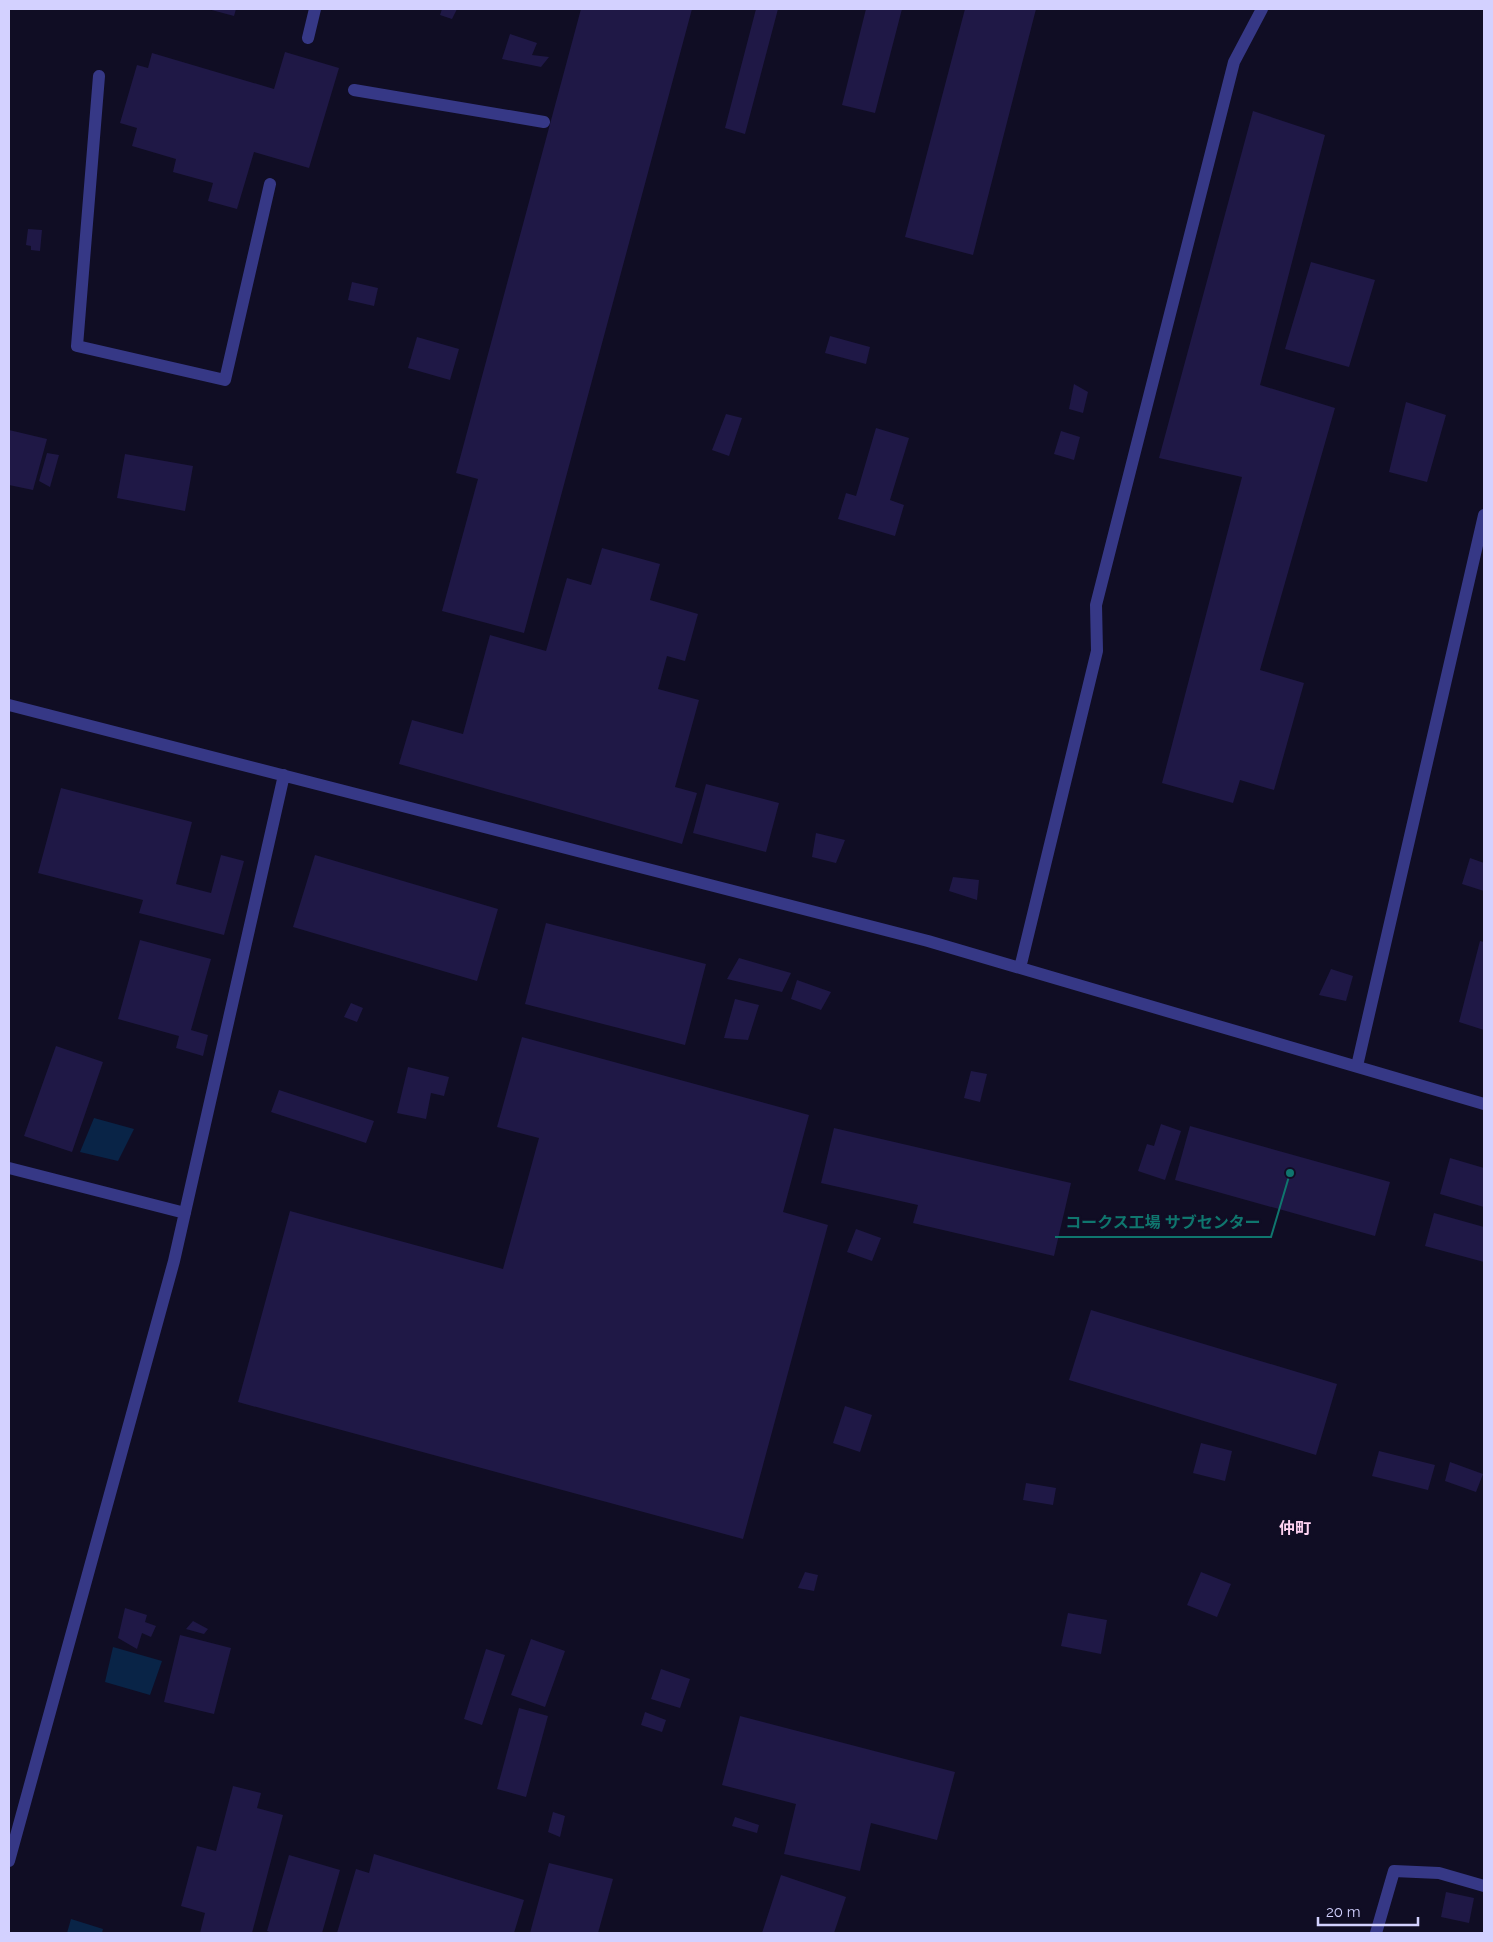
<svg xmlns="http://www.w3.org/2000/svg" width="1493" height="1942" font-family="Raleway,'Noto Sans JP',sans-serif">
	<rect width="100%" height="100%" fill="#100d24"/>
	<!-- water -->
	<path fill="#092447" d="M94 1118 134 1129 118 1161 80 1152Z
		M113 1647 162 1661 150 1695 105 1682Z
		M71 1919 103 1929 102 1933H67Z"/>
	<!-- building -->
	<path fill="#1f1846" d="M208 9H236L234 16Z
		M442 9H457L452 19 440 15Z
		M581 9H692L524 633 442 611 478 479 456 473Z
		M756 9H778L745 134 725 128Z
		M866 9H902L875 113 842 105Z
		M965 9H1036L973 255 905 237Z
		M510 34 537 43 532 55 549 57 541 67 502 59Z
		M285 52 339 68 309 168 254 152 237 209 208 201 213 183 173 172 176 159 132 146 137 128 120 123 137 65 148 68 152 53 274 89Z
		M1253 111 1325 135 1260 385 1335 408 1260 670 1304 683 1274 790 1240 780 1233 803 1162 783 1242 477 1159 458Z
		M28 229 42 230 40 251 31 250V246L26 245Z
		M1311 262 1375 280 1349 367 1285 349Z
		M352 282 378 288 374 306 348 300Z
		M830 336 870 347 866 364 825 353Z
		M417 337 459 349 450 380 408 368Z
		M1074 384 1088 392 1083 413 1069 409Z
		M1406 402 1446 415 1427 482 1389 472Z
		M726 414 742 418 729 456 712 450Z
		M876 428 909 438 890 500 904 505 895 536 838 519 846 493 856 496Z
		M9 430 47 439 33 490 9 485Z
		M1061 431 1080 437 1074 460 1054 454Z
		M47 453 59 455 50 487 39 481Z
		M125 454 193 466 185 511 117 498Z
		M602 548 660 564 650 600 698 614 685 661 667 656 658 689 699 700 675 787 697 793 682 844 399 764 412 720 463 734 490 635 546 651 567 578 591 585Z
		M706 784 779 803 766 852 693 833Z
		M61 788 192 822 176 884 211 893 221 855 244 861 224 935 139 913 143 900 38 873Z
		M816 833 845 840 836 863 812 857Z
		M315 855 498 909 477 981 293 927Z
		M1470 858 1484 863V891L1462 884Z
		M953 877 979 880 977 900 949 891Z
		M546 923 706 964 685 1045 525 1004Z
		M140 940 211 959 191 1030 208 1035 203 1056 176 1048 179 1036 118 1019Z
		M1480 941 1484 942V1030L1459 1022Z
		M739 958 791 973 782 992 727 979Z
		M1331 969 1353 976 1346 1001 1319 995Z
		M797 980 831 992 821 1010 791 999Z
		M735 999 759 1005 748 1040 724 1038Z
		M351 1003 363 1008 357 1022 344 1017Z
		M522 1037 809 1115 783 1212 828 1225 743 1539 238 1402 290 1211 503 1269 539 1138 497 1127Z
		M56 1046 103 1062 72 1152 24 1136Z
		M408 1067 449 1077 444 1096 431 1093 426 1119 397 1113Z
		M971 1071 987 1074 980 1102 964 1098Z
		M279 1090 374 1121 366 1143 271 1112Z
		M1161 1124 1181 1131 1165 1180 1138 1171 1147 1144 1154 1146Z
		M1190 1126 1390 1182 1375 1236 1175 1180Z
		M834 1128 1071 1183 1054 1256 913 1223 918 1205 821 1183Z
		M1450 1158 1484 1168V1207L1440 1194Z
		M1434 1213 1484 1227V1262L1425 1246Z
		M856 1229 881 1238 872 1261 847 1252Z
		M1091 1310 1337 1384 1316 1455 1069 1380Z
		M845 1406 872 1415 860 1452 833 1443Z
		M1201 1443 1232 1451 1225 1481 1193 1473Z
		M1379 1451 1435 1465 1428 1490 1372 1476Z
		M1450 1462 1483 1474 1476 1492 1445 1481Z
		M1026 1483 1056 1488 1053 1505 1023 1500Z
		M805 1572 818 1575 814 1591 798 1588Z
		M1201 1572 1231 1584 1217 1617 1187 1605Z
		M125 1608 147 1615 145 1622 156 1626 151 1637 142 1633 137 1649 118 1638Z
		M1068 1613 1107 1620 1101 1654 1061 1646Z
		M193 1621 208 1629 204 1634 186 1629Z
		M180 1635 231 1648 214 1714 164 1702Z
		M531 1639 565 1651 545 1707 511 1695Z
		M486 1649 505 1655 482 1725 464 1719Z
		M661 1669 690 1679 680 1708 651 1699Z
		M519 1708 548 1716 526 1797 497 1789Z
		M645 1712 666 1720 662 1732 641 1725Z
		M740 1716 955 1772 937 1840 871 1823 860 1871 784 1854 796 1804 722 1785Z
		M233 1786 261 1793 257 1808 283 1815 252 1933H200L205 1913 181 1906 197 1846 216 1851Z
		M553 1812 565 1816 560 1837 548 1832Z
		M735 1817 759 1825 757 1833 732 1826Z
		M374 1854 524 1900 514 1933H337L356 1869 369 1873Z
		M289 1855 340 1870 322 1933H273L267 1931Z
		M549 1863 613 1879 598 1933H530Z
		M781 1875 846 1897 834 1933H762Z
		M1446 1892 1474 1898 1469 1923 1441 1917Z"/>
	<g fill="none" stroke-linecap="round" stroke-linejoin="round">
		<!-- service -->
		<path stroke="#363886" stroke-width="12" d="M308 38 315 9
			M99 76 77 346 225 380 270 184
			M354 90 544 122
			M9 705 928 941 1484 1104
			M1020 968 1097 651 1096 605 1234 62 1262 9
			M1357 1066 1484 515
			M9 1168 185 1213
			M9 1861 174 1261 284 775
			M1376 1933 1394 1871 1439 1873 1484 1886"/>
	</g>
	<g text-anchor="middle" stroke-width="4.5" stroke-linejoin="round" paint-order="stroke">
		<!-- neighbourhood labels -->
		<g font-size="16" font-weight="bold" fill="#ffd3f2" stroke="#100d24">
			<text x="1295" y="1534">仲町</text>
		</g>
	</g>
	<!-- callouts -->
	<path fill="none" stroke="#0f766e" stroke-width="2" d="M1290 1173L1271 1237H1055"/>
	<circle fill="#0f766e" stroke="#100d24" stroke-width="2" cx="1290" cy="1173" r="5"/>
	<g font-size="16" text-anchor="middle" font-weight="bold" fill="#0f766e" stroke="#100d24" stroke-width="4.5" stroke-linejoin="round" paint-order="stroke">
		<text x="1163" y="1228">コークス工場 サブセンター</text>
	</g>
	<!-- border -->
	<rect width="1493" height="1942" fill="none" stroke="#d3d1ff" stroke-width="20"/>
	<!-- scale -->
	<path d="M1318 1917v8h100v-8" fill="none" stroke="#d3d1ff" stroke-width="2.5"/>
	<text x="1326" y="1917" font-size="15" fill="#d3d1ff" stroke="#100d24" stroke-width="4" paint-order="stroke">20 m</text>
</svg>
